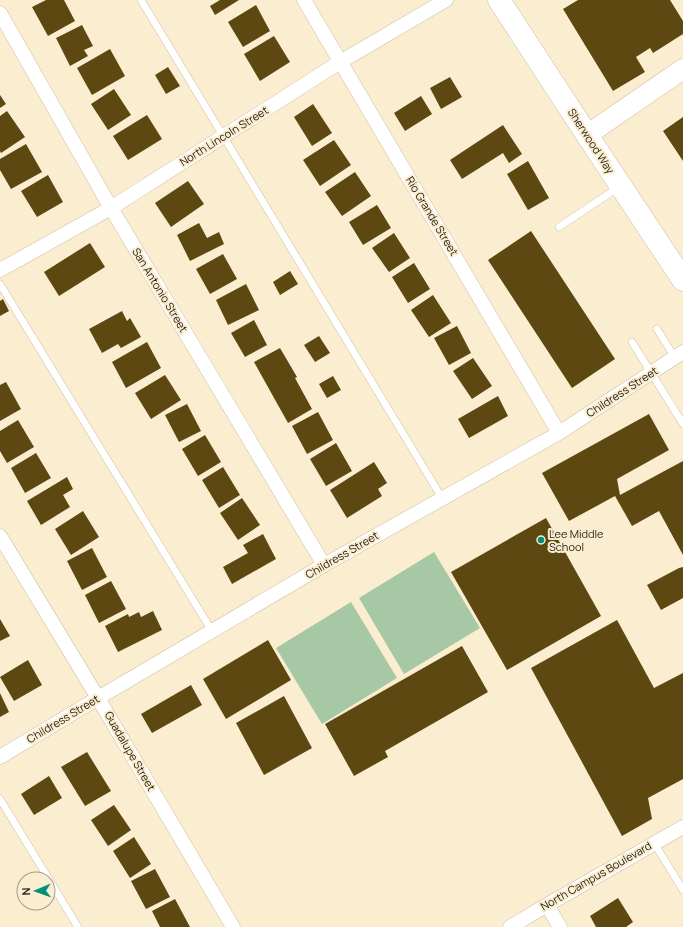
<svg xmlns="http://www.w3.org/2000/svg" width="683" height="927" font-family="Manrope,sans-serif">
	<rect width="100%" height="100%" fill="#faedd0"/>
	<!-- green -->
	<path fill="#a7c8a4" d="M434 552 480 628 404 674 359 598Z
		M351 602 397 678 322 724 276 648Z"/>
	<!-- building -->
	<path fill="#5d4811" d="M46 0H64L75 21 48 36 32 7Z
		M220 0H239L215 15 210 6Z
		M578 0H670L683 21V34L653 53 650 48 636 57 645 72 613 91 563 9Z
		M256 5 270 31 243 47 228 22Z
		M82 25 93 46 84 50 88 56 70 66 56 38Z
		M274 36 290 62 260 81 244 54Z
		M110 49 125 76 92 95 77 68Z
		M168 67 180 86 166 94 155 75Z
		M450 77 462 97 441 109 430 88Z
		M114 89 131 115 108 130 91 104Z
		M0 95 6 104 0 108Z
		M421 96 432 114 405 131 394 113Z
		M313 104 332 133 312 146 294 117Z
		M7 111 25 137 1 153 0 151V116Z
		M147 115 162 139 128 160 113 136Z
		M683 117V161L663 131Z
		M503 125 522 154 509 163 503 153 462 179 450 160Z
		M334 140 351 165 320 186 303 160Z
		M26 144 42 172 11 189 0 170V159Z
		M528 161 549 198 528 210 507 174Z
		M355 172 371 196 342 216 325 192Z
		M48 175 63 202 37 217 21 191Z
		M188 181 204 204 171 227 155 203Z
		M377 205 391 228 363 245 349 222Z
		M199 223 207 238 219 232 224 244 190 261 177 235Z
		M531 231 615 359 572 388 488 260Z
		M394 233 410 258 389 272 372 248Z
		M90 243 105 267 59 296 44 272Z
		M223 254 237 279 210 294 196 269Z
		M414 263 430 289 408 303 392 277Z
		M290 271 298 284 280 295 273 282Z
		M246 284 259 310 228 325 216 300Z
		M433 295 451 323 429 337 411 310Z
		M3 299 9 311 0 316V301Z
		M122 311 127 321 130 318 141 337 121 348 118 344 102 353 89 329Z
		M254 320 267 345 245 357 231 333Z
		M457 326 471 353 449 365 434 338Z
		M319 336 330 353 315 362 304 345Z
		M147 342 161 368 126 388 112 362Z
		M280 348 297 377 295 378 312 409 288 423 254 362Z
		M473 358 492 386 472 399 453 371Z
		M165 375 181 400 151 419 135 393Z
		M333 376 341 390 327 398 319 384Z
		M6 382 21 409 0 421V385Z
		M498 396 508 416 469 438 458 419Z
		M187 404 201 431 179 442 165 415Z
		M318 412 333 440 307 454 292 426Z
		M649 414 669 450 617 479 620 495 683 461V555L659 511 632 526 615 496 569 521 542 473Z
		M18 420 34 447 7 463 0 451V431Z
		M205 435 221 462 198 476 182 449Z
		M336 443 352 471 326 486 310 459Z
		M36 453 51 478 25 493 11 468Z
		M374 462 387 483 378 489 382 496 347 518 330 490Z
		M223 467 240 495 219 508 202 480Z
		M67 477 73 489 63 495 70 507 41 525 27 501Z
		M242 498 260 525 238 540 220 513Z
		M83 511 99 537 71 555 55 529Z
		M546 518 601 616 507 670 451 572Z
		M263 534 276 559 232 584 223 567 248 553 243 545Z
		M92 548 107 577 82 590 67 561Z
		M683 567V598L661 610 647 585 679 568Z
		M111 581 126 609 99 623 85 595Z
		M153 611 162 630 118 652 105 626 128 614 129 617 139 612 141 617Z
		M0 619 10 636 0 641Z
		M617 620 654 688 683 673V779L648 798 652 819 622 836 531 668Z
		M268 640 291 680 226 719 203 679Z
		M462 646 488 692 385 751 388 757 354 776 325 724Z
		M28 660 42 685 14 701 0 677Z
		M191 685 202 705 152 733 141 714Z
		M0 693 9 712 0 717Z
		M284 696 312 748 264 775 236 723Z
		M87 752 111 791 85 806 61 767Z
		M49 776 62 798 34 815 21 794Z
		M114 805 131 830 108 846 91 820Z
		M134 837 151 864 130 878 113 851Z
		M155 869 170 897 146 909 131 881Z
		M618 898 633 922 626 927H596L590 916Z
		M175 899 190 927H160L152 911Z"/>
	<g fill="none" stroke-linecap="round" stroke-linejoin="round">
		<defs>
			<path id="lane" d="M141 0 442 498
				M559 227 619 187
				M0 284 212 631
				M657 329 675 358
				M632 342 683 424
				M0 799 78 927
				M654 843 683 890"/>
			<path id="street" d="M304 0 559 433
				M0 13 111 208 324 565
				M0 270 111 208 340 62 446 0
				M0 536 98 698 233 927
				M0 757 98 698 324 565 559 433 683 352
				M547 905 560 927
				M510 927 547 905 683 827"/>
			<path id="secondary" d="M587 135 683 69"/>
			<path id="primary" d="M499 0 587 135 683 280"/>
		</defs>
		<!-- lane casing -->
		<use href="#lane" stroke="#cdc0a4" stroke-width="8"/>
		<!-- street casing -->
		<use href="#street" stroke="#cdc0a4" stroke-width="15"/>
		<!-- secondary casing -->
		<use href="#secondary" stroke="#cdc0a4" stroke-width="21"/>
		<!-- primary casing -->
		<use href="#primary" stroke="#cdc0a4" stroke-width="23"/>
		<!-- lane -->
		<use href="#lane" stroke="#fff" stroke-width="7"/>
		<!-- street -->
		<use href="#street" stroke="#fff" stroke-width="14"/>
		<!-- secondary -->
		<use href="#secondary" stroke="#fff" stroke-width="20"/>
		<!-- primary -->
		<use href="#primary" stroke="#fff" stroke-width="22"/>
	</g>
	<!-- markers -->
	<circle fill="#00907b" stroke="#faedd0" stroke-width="1.5" cx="541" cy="540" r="4"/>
	<g text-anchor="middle" stroke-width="4" stroke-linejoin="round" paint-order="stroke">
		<!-- street labels -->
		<g font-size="11" fill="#272217" stroke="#faedd0">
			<text transform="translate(224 136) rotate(-32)" y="4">North Lincoln Street</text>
			<text transform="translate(591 141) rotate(57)" y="4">Sherwood Way</text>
			<text transform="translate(432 216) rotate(59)" y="4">Rio Grande Street</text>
			<text transform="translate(160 290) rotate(59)" y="4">San Antonio Street</text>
			<text transform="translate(622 392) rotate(-33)" y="4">Childress Street</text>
			<text transform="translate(342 555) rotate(-30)" y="4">Childress Street</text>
			<text transform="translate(63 719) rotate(-31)" y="4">Childress Street</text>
			<text transform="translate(130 751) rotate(60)" y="4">Guadalupe Street</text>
			<text transform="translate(596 876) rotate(-30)" y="4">North Campus Boulevard</text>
		</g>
		<!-- poi labels -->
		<g font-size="11" fill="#272217" stroke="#faedd0" text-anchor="start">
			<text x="549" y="538">Lee Middle<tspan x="549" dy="13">School</tspan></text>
		</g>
	</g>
	<!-- north arrow -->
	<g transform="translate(36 891) rotate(268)"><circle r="19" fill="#faedd0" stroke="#a69c86"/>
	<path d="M0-3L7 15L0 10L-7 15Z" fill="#00907b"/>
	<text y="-6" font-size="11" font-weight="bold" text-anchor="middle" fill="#272217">N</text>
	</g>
</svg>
